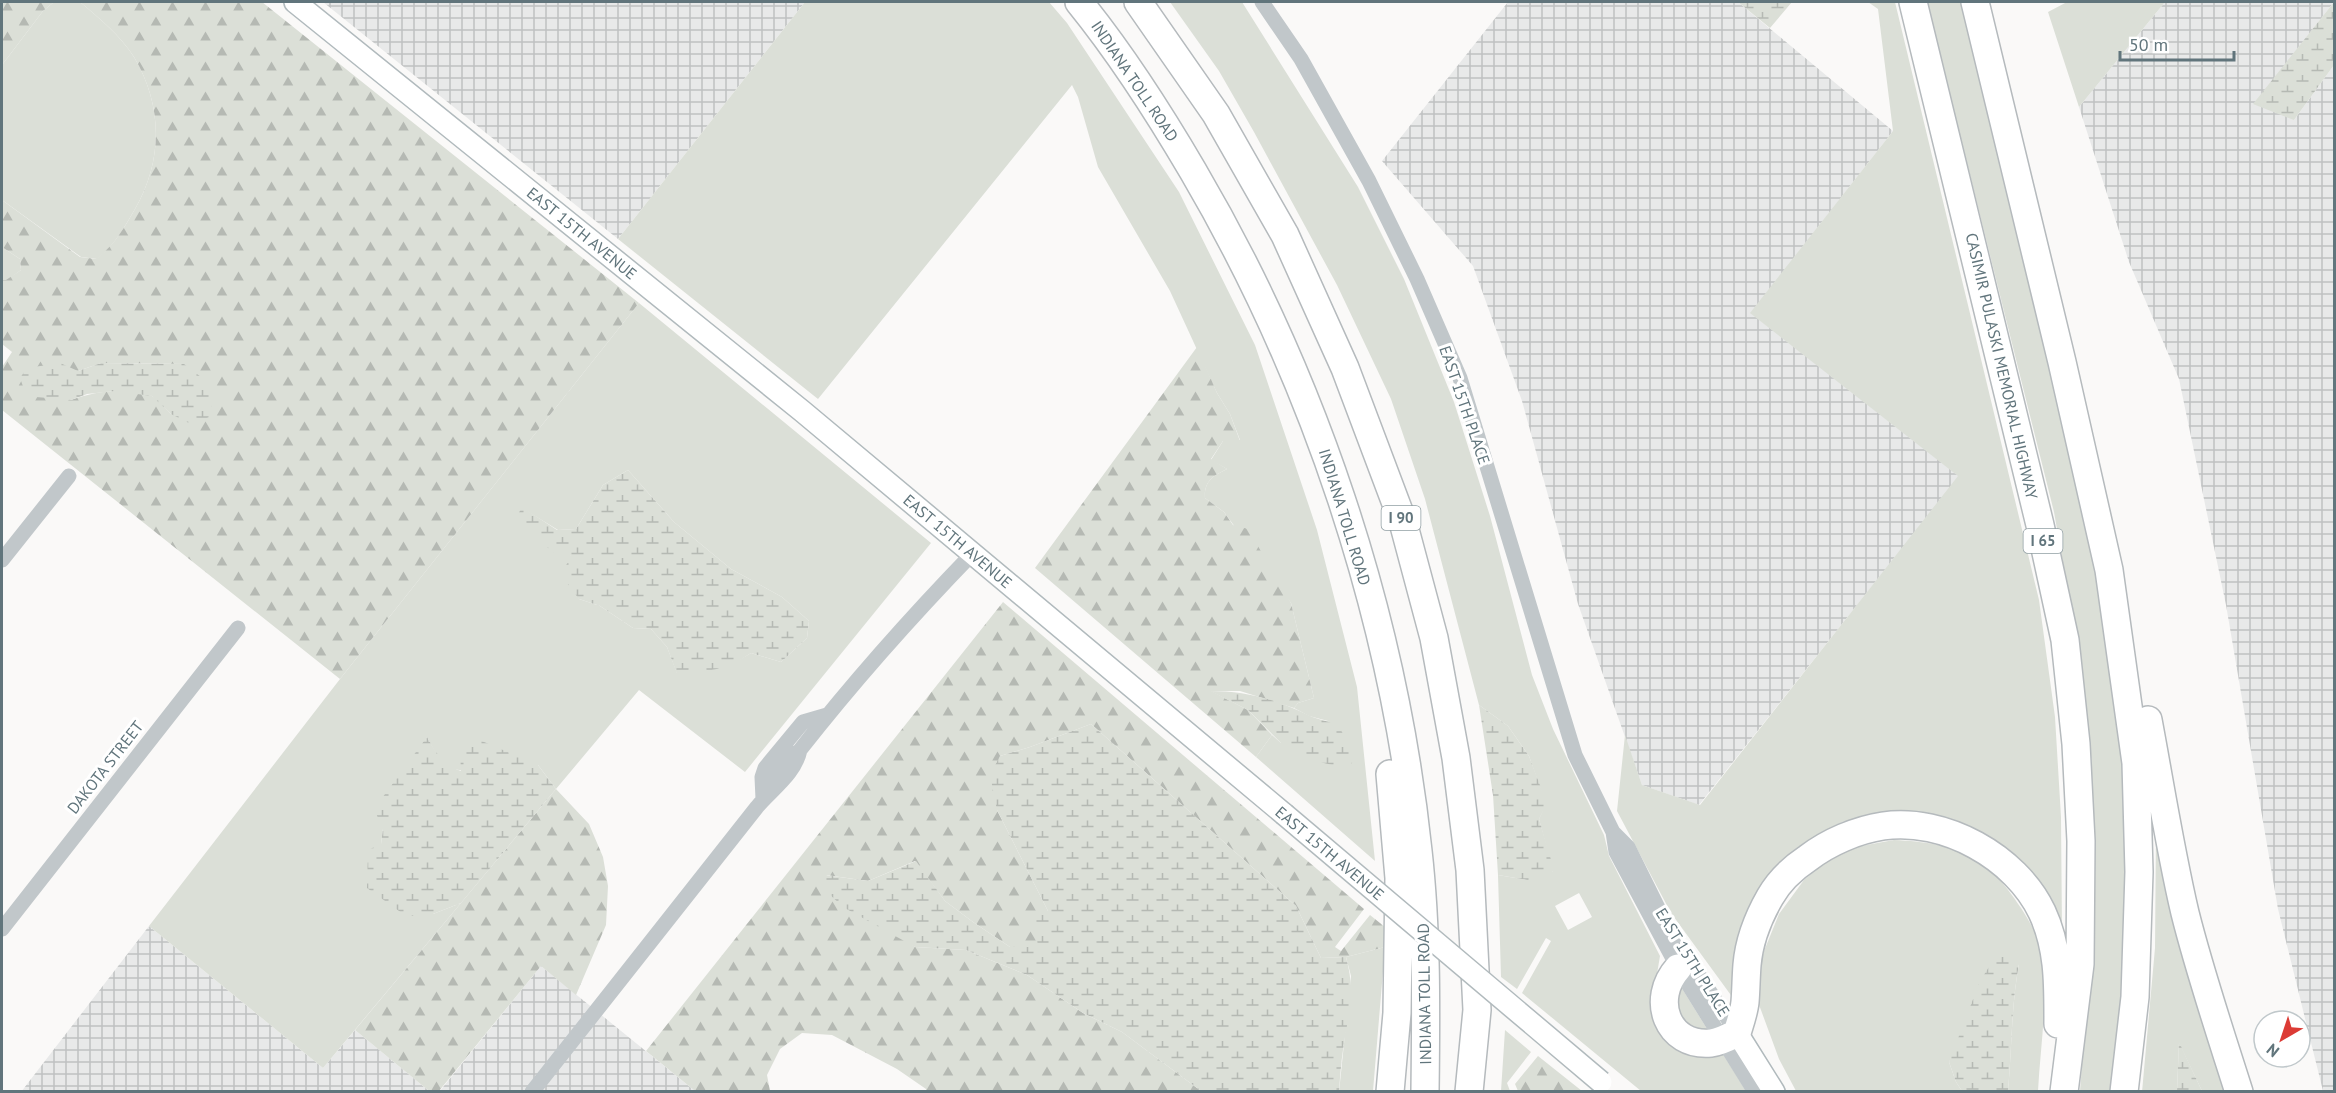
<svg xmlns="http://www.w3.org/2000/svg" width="2336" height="1093" font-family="'PT Sans',sans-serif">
	<defs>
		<pattern id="industrial-grid" width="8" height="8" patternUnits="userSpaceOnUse" patternTransform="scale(1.5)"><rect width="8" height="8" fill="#e8e9e9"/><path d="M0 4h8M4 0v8" fill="none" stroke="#bfc1c2"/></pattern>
		<pattern id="forest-firs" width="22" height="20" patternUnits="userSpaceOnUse" patternTransform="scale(1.5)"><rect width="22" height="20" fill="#dbdfd7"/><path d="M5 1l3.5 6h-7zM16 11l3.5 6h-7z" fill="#b5b9b3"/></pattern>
		<pattern id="wetland-marsh" width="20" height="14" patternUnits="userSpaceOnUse" patternTransform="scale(1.5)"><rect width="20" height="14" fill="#dbdfd7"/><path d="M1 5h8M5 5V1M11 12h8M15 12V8" fill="none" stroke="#b5b9b3"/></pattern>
	</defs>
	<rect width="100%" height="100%" fill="#faf9f8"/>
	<!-- industrial -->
	<path fill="url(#industrial-grid)" d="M323 2H805L618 239Z
		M1508 2H1738L1893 131 1751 313 1959 476 1699 805 1642 785 1578 604 1522 401 1473 266 1382 161Z
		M2165 2H2334L2291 57 2294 120 2334 65V1091H2323L2278 909 2226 605 2179 379 2129 262 2079 107Z
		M149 926 323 1068 355 1030 429 1091 21 1092Z
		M541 966 695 1091 439 1092Z"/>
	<!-- green -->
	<path fill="#dbdfd7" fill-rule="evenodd" d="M54 2H80C98 17 121 36 134 57 163 106 163 160 135 209 124 228 114 246 97 259L81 257 2 200V65L43 11Z
		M805 2H1049L1067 23 1179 192 1255 345 1317 530 1357 687 1375 861 1256 757 1272 735 1281 743 1328 721 1309 716 1294 708 1298 703 1314 698 1291 603 1224 512 1205 498C1204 481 1213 476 1227 469L1211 460 1223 441 1240 440 1230 414 1217 393 1170 291 1098 167 1078 97 1072 85 818 399 618 239Z
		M1170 2H1242L1358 187 1404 279 1454 402 1490 516 1532 675 1553 729 1604 835 1609 856 1660 956 1654 992V1011L1721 1051 1746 1091H1641L1522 993 1551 941 1546 938 1517 989 1501 977 1498 875 1527 880 1553 871 1539 819 1546 804 1529 756 1508 726 1479 705 1425 499 1391 399 1337 285 1254 132 1219 71ZM1579 893 1592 917 1568 930 1555 906Z
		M1868 2H1895L2039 600 2055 717 2061 817 2062 932 2039 886 1881 813 1842 822 1804 843 1775 870 1750 907 1734 953 1733 998 1671 913 1617 811 1625 735 1642 785 1700 805 1958 476 1750 313 1893 131 1878 9Z
		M1927 2H1962L2106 597 2126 784 2132 886 2121 1025 2111 1091H2080L2092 931V765L2076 635 2054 512Z
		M2067 2H2165L2079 107 2048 12Z
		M2 247 20 259 21 270 6 281 2 280Z
		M639 303 931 543 745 772 639 690 556 789 538 765C519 767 464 776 449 767 439 761 433 748 427 737L383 829 381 844 433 914 461 903 323 1068 149 926 340 679ZM628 470 674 522 731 569 782 597 809 621 807 638 781 662 751 653C724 670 708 671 677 673L667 647 651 629 633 628 600 606 579 599 571 556 522 508 558 530 576 529 603 485Z
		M2156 830 2191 985 2225 1091H2202L2179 1043 2177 1091 2142 1092 2155 948Z
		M1894 840C1956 843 1987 855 2021 908 2029 921 2040 938 2043 953 2045 960 2044 969 2044 976 2046 1015 2040 1053 2038 1091H2008C2012 1049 2011 1006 2019 964L1957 1047 1949 1062 1956 1082 1962 1091H1796L1779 1059 1758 1002 1762 956 1779 914 1804 880 1830 858 1861 846Z
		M1385 947 1373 1091 1339 1092 1351 976 1346 957Z
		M1678 982 1709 1032 1702 1034 1677 1017Z
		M1505 1030 1531 1052 1507 1083 1510 1091H1501Z"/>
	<!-- forest -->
	<path fill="url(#forest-firs)" fill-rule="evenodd" d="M2 2H54L43 11 2 65Z
		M80 2H262L639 303 340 679 2 410V367L12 352 2 344V280H6L21 270 20 259 2 247V200L80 257 96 259C114 246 124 228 135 209 163 160 163 106 134 57 121 36 98 17 80 2ZM101 363 184 364 171 414C165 409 158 398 150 395 125 387 95 391 71 400L78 371Z
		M1197 347 1217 393 1230 414 1240 441H1223L1211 459 1227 469C1213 476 1204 481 1205 498L1224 512 1233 525 1248 529 1291 603 1314 698 1298 703 1294 708 1240 691H1211L1248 710 1272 735 1256 757 1035 568Z
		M1003 602 1364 909 1335 947 1341 951 1370 915 1385 927V947L1346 957 1321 958 1296 906 1091 724 1030 747 1000 756 997 810 1048 911 1038 947H1010L973 922 945 901 915 861 868 881 826 875 915 947 966 950 1027 975 1083 1013 1122 1032 1201 1091H926V1089L897 1069 832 1035 802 1033 780 1049 767 1075 770 1091H695L646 1051Z
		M556 789 589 824 603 857 608 886 606 925 576 995 541 966 439 1091H429L355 1030Z
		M1538 1056 1582 1091H1518L1515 1084Z"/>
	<!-- wetland -->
	<path fill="url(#wetland-marsh)" d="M1738 2H1792L1770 28Z
		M2334 2V65L2294 120 2253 104Z
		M60 363 78 371 101 363 184 364 201 377 212 399 210 417 189 423 171 414 152 396 115 391 87 394 71 400 36 397 25 392 20 378 27 368Z
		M628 470 674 522 731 569 782 597 809 621 807 638 781 662 751 653 731 666 702 672 677 674 667 647 651 629 633 628 600 606 579 599 561 575 571 556 553 552 515 520 522 507 557 530 576 529 603 485Z
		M1210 691C1245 691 1276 699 1308 715 1318 720 1329 720 1338 727 1346 734 1349 752 1353 761L1348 769 1316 761 1281 743 1248 710Z
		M1479 705 1508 726 1529 756 1547 804 1539 819 1554 870 1543 880H1527L1498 875 1493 795Z
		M1091 724 1296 906 1321 958 1346 957C1356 992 1348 1015 1343 1050 1341 1063 1340 1078 1339 1091H1201L1122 1032 1083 1013 1027 975 966 950 915 947 843 907 826 891 825 875 868 881 916 861 945 901 973 922 1010 947H1038L1034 914 1048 911 997 810 990 775 1000 756 1030 747Z
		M470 736 538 765 556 789 461 903 433 914 406 916 367 888 368 850 381 844 383 829 374 809 427 737C436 753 443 765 461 771L460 749Z
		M2012 955 2019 964C2011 1006 2012 1049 2008 1091H1962L1956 1082 1949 1062 1980 981 1996 956Z
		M2179 1042 2202 1091H2177Z"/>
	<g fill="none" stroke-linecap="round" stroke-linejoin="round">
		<defs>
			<path id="secondary" d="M295 2 802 411 1284 814
				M1737 1033 1774 1092"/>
			<path id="highway" d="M1079 2C1122 55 1159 113 1193 171 1314 377 1393 614 1418 851 1427 931 1426 1011 1425 1092
				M1138 2 1216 114 1285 235 1345 368 1403 522 1434 638 1456 758 1470 870 1477 1010 1469 1092
				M1913 2 2040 525 2065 640 2076 744 2081 841 2080 964 2064 1092
				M1975 2 2062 362 2109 570 2136 763 2139 872 2135 997 2124 1092
				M2148 720C2160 784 2170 849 2185 913 2200 973 2220 1032 2239 1092
				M1390 774 1399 878 1397 1013 1390 1092
				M1678 968C1650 999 1667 1047 1711 1043 1720 1042 1729 1037 1737 1033 1740 1023 1744 1012 1745 1002 1746 990 1746 978 1747 965 1749 941 1758 918 1770 897 1779 881 1793 868 1808 858 1829 842 1857 830 1883 826 1944 817 2016 857 2042 912 2059 948 2058 986 2058 1024"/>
		</defs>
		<!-- secondary casing -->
		<use href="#secondary" stroke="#b1babd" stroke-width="24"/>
		<!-- highway casing -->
		<use href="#highway" stroke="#b5babd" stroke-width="30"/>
		<!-- street -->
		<path stroke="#c1c7ca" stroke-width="15" d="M1262 2 1301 59 1369 181 1417 279 1460 378 1575 755 1613 832 1616 852 1678 968 1755 1092
			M2 560 69 476
			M763 788 792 753
			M763 799 762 777 765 768 803 722 827 715
			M1613 832 1628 847 1668 928 1737 1033
			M2 929 238 628
			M532 1092 757 807C772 789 795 774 800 750 854 681 912 616 973 553"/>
		<!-- secondary -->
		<use href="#secondary" stroke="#fff" stroke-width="21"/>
		<!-- highway -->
		<use href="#highway" stroke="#fff" stroke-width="27"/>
		<defs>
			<path id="secondary-bridge" d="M1284 814 1601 1082"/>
		</defs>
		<!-- secondary-bridge casing -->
		<use href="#secondary-bridge" stroke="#b1babd" stroke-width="24" stroke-linecap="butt"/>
		<!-- secondary-bridge -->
		<use href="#secondary-bridge" stroke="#fff" stroke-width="21"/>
	</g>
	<g text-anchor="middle" stroke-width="6" stroke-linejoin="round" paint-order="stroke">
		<!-- shield labels -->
		<g fill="#fff" stroke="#909ea3" stroke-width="1.5">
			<rect x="1381.5" y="506" width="39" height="24" rx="4.5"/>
			<rect x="2023.5" y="529" width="39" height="24" rx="4.5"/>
		</g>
		<g font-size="15" font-weight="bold" fill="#61757c">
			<text x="1401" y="523">I 90</text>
			<text x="2043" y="546">I 65</text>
		</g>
		<!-- street labels -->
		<g font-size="16" fill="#61757c" stroke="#fff">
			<text transform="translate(1135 81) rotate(56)" y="6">INDIANA TOLL ROAD</text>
			<text transform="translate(582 233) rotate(39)" y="6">EAST 15TH AVENUE</text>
			<text transform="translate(2002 366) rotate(77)" y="6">CASIMIR PULASKI MEMORIAL HIGHWAY</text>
			<text transform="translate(1465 405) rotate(71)" y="6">EAST 15TH PLACE</text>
			<text transform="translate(1345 517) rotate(73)" y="6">INDIANA TOLL ROAD</text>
			<text transform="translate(958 541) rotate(40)" y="6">EAST 15TH AVENUE</text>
			<text transform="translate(105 767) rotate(-52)" y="6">DAKOTA STREET</text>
			<text transform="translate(1330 853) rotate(40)" y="6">EAST 15TH AVENUE</text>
			<text transform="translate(1693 962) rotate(58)" y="6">EAST 15TH PLACE</text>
			<text transform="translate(1424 994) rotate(-91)" y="6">INDIANA TOLL ROAD</text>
		</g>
	</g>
	<!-- border -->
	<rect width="2336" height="1093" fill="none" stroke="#61757c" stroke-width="6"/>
	<!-- north arrow -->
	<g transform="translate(2282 1039) rotate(219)"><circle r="28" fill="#ffffff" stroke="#c0c8cb" stroke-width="1.5"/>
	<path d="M0-4.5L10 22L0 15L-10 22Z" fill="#dc3b35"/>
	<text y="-9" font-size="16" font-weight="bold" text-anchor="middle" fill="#61757c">N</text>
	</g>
	<!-- scale -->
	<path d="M2120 51v9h114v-9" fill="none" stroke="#61757c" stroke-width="3"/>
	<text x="2129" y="51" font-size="18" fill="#61757c" stroke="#ffffff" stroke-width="4.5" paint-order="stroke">50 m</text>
</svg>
